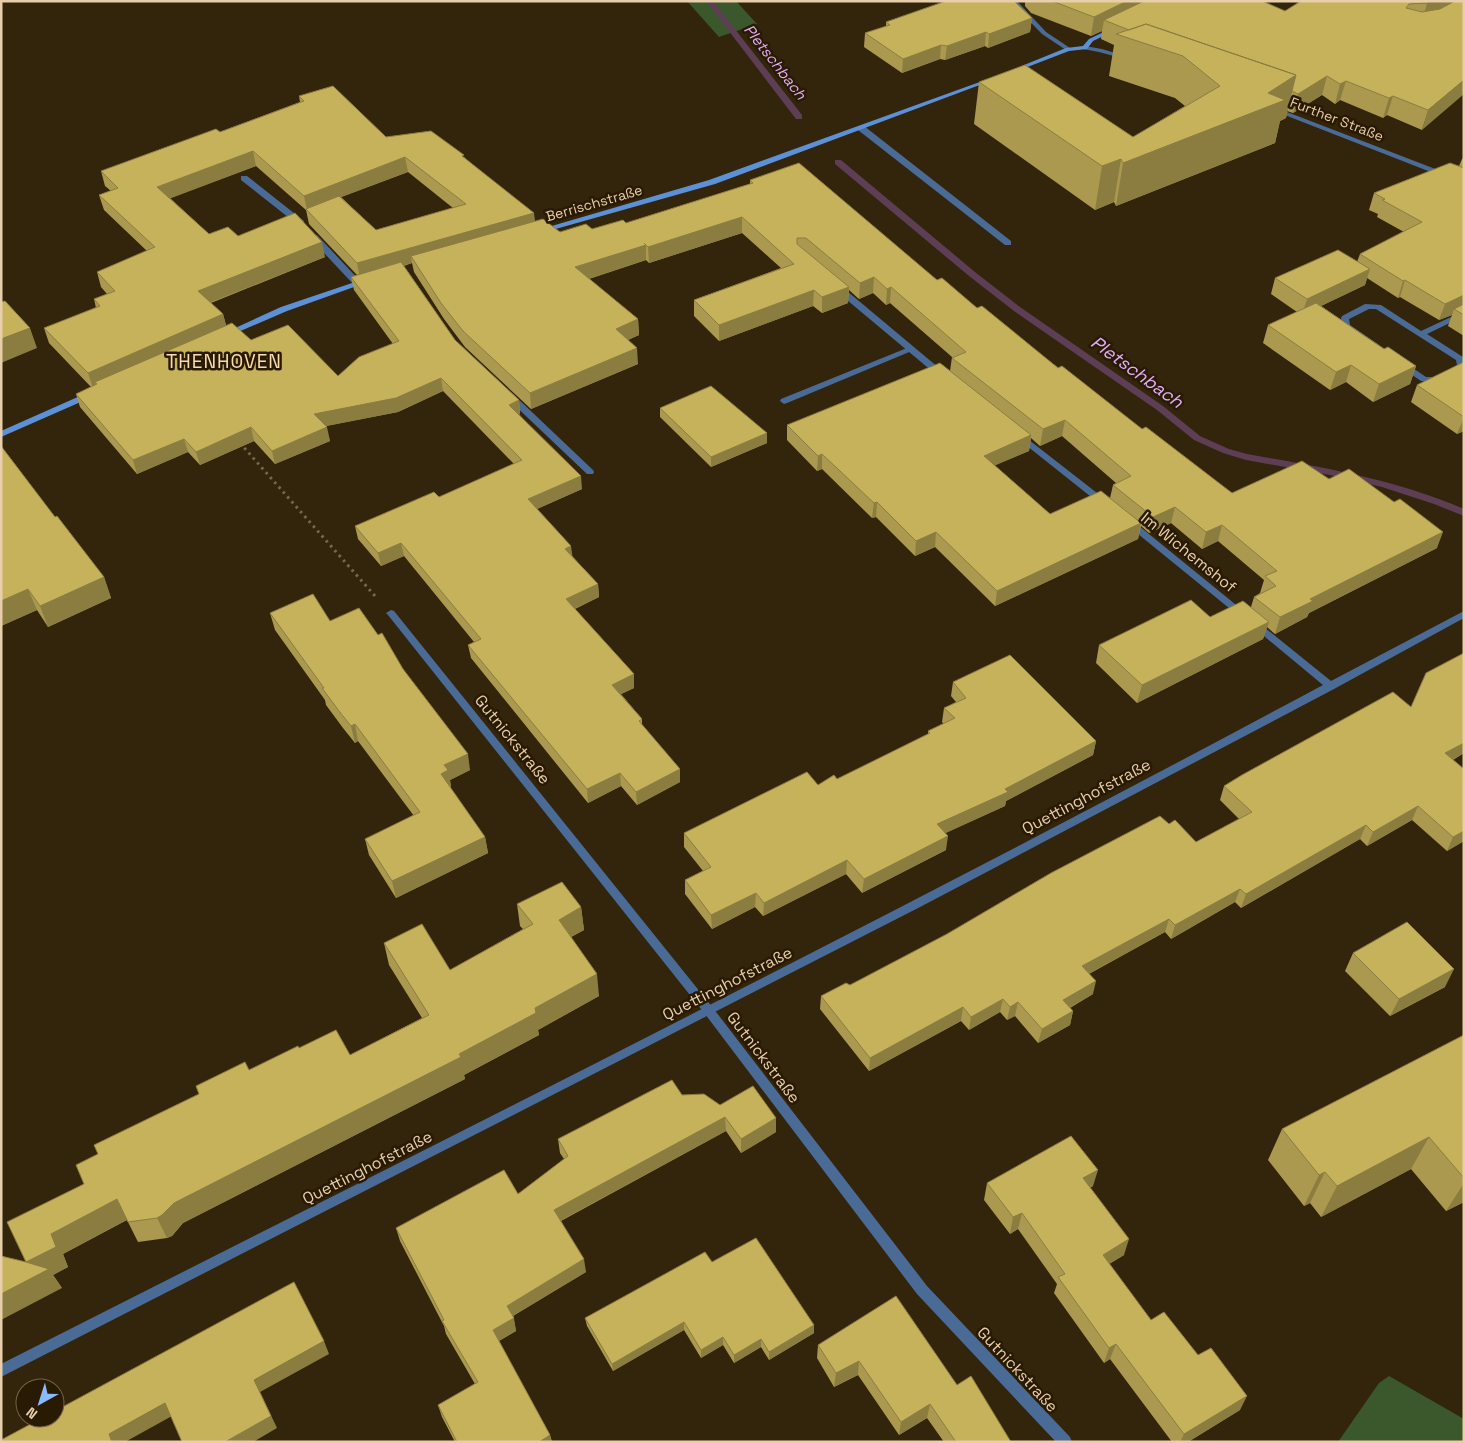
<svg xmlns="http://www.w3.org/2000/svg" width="1465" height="1443" font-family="'Space Grotesk',sans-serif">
	<rect width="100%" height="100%" fill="#33240c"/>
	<!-- green -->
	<path fill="#3b582d" d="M687 1H736L757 24 719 37Z
		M1389 1376 1464 1419V1442H1338L1379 1383Z"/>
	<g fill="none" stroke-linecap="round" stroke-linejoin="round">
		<!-- stream -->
		<path fill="#5d3e54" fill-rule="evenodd" d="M706 1H713L802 115V119H796Z
			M835 160H841L975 272 1020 307 1163 406 1200 436 1229 449 1247 454C1321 467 1394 479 1464 509V516L1434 504 1382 487 1330 475 1246 460 1223 453 1194 440 1157 410 1014 311 969 276 835 164Z"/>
		<!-- path -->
		<path stroke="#7a674b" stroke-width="3" stroke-dasharray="2.5 4" stroke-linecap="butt" d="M240 443 375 596"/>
		<!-- lane -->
		<path fill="#4b6b97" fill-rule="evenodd" d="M858 126H864L1011 241V245H1005L858 130Z
			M241 176H247L304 221V225H298L241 180Z
			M311 235H317L361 282V286H355L311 239Z
			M907 348H910L914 350 787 403 784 404 780 401 781 399Z
			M511 394 514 395 593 470 594 472 593 474H587L508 399 507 397Z
			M391 610 394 611 713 1008 927 1286 1070 1437 1072 1442H1056L917 1294 705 1014 388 615 386 613Z"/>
		<!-- street -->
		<path fill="#4b6b97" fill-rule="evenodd" d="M1010 1H1017L1046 32 1070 48V50H1066L1042 34Z
			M1085 46 1102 49 1128 57 1125 59 1099 52 1083 49V47Z
			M1274 107 1464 180V185L1272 110 1270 109Z
			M835 286H841L945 373V377H939L835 290Z
			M1365 304 1381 305 1421 331 1464 311V316L1427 334 1463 357 1464 368 1439 382 1421 381 1343 328 1341 318 1342 316ZM1369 309H1376L1456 360 1457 365 1435 377H1426L1350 325 1349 319Z
			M1020 433 1106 500 1107 502 1106 504H1100L1017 438 1016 436 1017 434Z
			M1130 520 1133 521 1246 613 1248 615 1246 617H1240L1127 525 1125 523Z
			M1464 611V618L1334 689 922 906 1 1377V1364C443 1140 887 919 1323 685L1253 627 1251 625 1253 623H1259L1331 681Z"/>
		<!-- secondary -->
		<path fill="#5c91d8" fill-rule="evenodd" d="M1112 28 1114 29V31L1093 41 1087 49 1069 51 1017 71 1012 70 1066 48 1083 46 1089 39Z
			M988 79 993 80 715 184 545 232H539L538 230 709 180Z
			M361 280H367L368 282 287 311 229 336H223L222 334 281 307Z
			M89 392 92 393V397L1 437V431Z"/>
	</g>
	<!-- wall -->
	<path fill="#ab994f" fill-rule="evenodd" d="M1025 1H1262L1285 11 1464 1 1422 130 1387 115 1383 118 1340 100 1335 104 1322 95 1293 113 1287 111 1286 118 1280 121 1275 143 1116 206 1114 202 1095 210 974 124 979 82 1133 137 1185 106 1175 98 1109 76 1114 45 1101 39 1102 31 1091 36 1031 13 1025 6Z
		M1032 18 1030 32 988 48 985 46 945 60 940 59 902 73 864 47 865 33 886 26V22Z
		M299 96 386 137 464 157 535 221 560 232 592 229 626 223 750 184V180L937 280 977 308 1142 429 1232 493 1329 479 1437 548 1309 613 1307 617 1275 634 1267 627 1263 639 1137 703 1096 663 1099 645 1251 607 1254 597 1260 593 1264 580 1218 541 1202 549 1171 523 1149 533 1141 526 1138 539 995 606 935 547 915 556 876 517 872 518 822 469 817 471 787 440V425L950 371 952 357 890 303 886 305 873 293 859 299 849 290 848 303 822 313 813 306 719 341 694 316V300L781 268 742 233 649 263 646 260 589 279 638 319 639 335 628 340 638 364 531 409 465 347 444 319 414 272 412 263 404 266 455 340 519 400 520 414H519L582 489 537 509 572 556 598 584 599 597 575 609 634 674V688L621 694 642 719V725L680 769V782L637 805 621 786 588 803 471 658 468 645 474 642 404 556 381 566 358 539 355 526 439 497 514 464 443 391 398 412 325 426 330 441 275 464 254 441 200 465 188 452 137 474 80 407 76 394 91 387 49 343 44 328 96 308 94 299 107 294 101 287 97 272 147 251 104 210 99 195 111 191 105 186 101 171 220 132 300 102ZM256 166 306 210 309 224 357 275 351 277 354 290 393 344 338 376 251 340 226 325 223 314 211 303 325 257 238 236 209 234 170 198ZM408 172 453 208 376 230 341 197ZM1062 436 1116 483 1113 485 1110 498 1050 514 994 465 1029 451 1031 438 1040 446Z
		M1464 158V336L1448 326 1452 315 1439 320 1400 297 1398 298 1367 278 1365 285 1321 306 1384 349 1416 366 1410 384 1373 402 1346 382 1330 390 1263 343 1268 325 1297 312 1271 294 1275 278 1357 262 1360 254 1404 232 1377 217 1378 214 1369 210 1374 193 1459 166 1462 159Z
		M1464 362V431L1457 434 1411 402 1417 385Z
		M660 408 767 433V443L711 467 660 417Z
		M1 446 55 517 104 577 111 598 48 627 37 610 1 626Z
		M270 613 330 621 403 669 470 770 450 780 451 787H450L485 837 488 853 396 898 369 855 365 839 414 816 358 741 355 743 343 728 326 705 325 700 275 630Z
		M1464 653V753L1453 760 1464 841 1447 851 1412 820 1367 846 1360 839 1241 908 1235 902 1171 939 1165 932 1089 974 1093 994 1070 1008 1073 1011 1070 1025 1038 1043 1015 1016 1007 1020 1000 1012 969 1030 961 1021 869 1071 820 1009 821 996 850 985 1169 824 1196 842 1239 819 1220 800 1224 786 1411 707Z
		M953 682 1096 741 1093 755 1006 801 1005 806 945 833 946 850 862 893 846 874 763 916 755 907 712 929 685 894V880L703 871 684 847V833L818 785 837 779 928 735V731L944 724 942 722 944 708 956 702 951 696Z
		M517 904 581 907 584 930 571 937 599 996 538 1030 539 1035 464 1075 465 1079 183 1223 172 1236 167 1238 138 1242 127 1220 63 1254 68 1267 53 1275 62 1288 26 1262 84 1184 98 1154 249 1070 299 1048 350 1055 422 1018 389 965 384 943 450 970 523 929 520 926Z
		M1353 953 1445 987 1390 1016 1345 971Z
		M1464 1035V1202L1446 1211 1411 1169 1321 1217 1310 1203 1304 1206 1268 1160 1282 1129Z
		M682 1095 720 1105 776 1118V1132L741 1153 726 1131 561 1221 586 1272 513 1316 516 1331 499 1341 550 1435 552 1442H455L442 1417 438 1405 475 1384 446 1334 444 1326 400 1241 396 1228 518 1194 564 1159 560 1153 558 1139Z
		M987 1183 1093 1186 1090 1188 1124 1255 1109 1264 1151 1320 1240 1410 1188 1442H1172L1110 1359 1104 1363 1054 1293 1057 1284 1018 1229 1010 1234 984 1200Z
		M712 1262 814 1325V1333L769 1360 761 1347 734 1363 723 1345 701 1358 684 1330 613 1371 587 1326 585 1318Z
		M818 1345 957 1385 1011 1442H944L927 1418 899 1435 858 1375 834 1387 817 1358Z"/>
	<!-- shaded-wall -->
	<path fill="#8b7d40" d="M1127 1H1163L1104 20 1102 31 1091 36 1094 17Z
		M1432 1H1464L1422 22 1427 3Z
		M1032 18 1030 32 988 48 989 34Z
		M986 32 985 46 945 60 947 46Z
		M941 45 940 59 902 73 903 59Z
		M1296 75 1286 118 1280 121 1275 143 1116 206 1123 163 1268 93Z
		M1327 76 1322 95 1293 113 1298 94Z
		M1464 80V94L1422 130 1428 110Z
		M1346 81 1340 100 1335 104 1340 84Z
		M1393 96 1387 115 1383 118 1389 98Z
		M253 151 256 166 161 202 157 187Z
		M405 157 408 172 307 210 304 196Z
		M1121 159 1114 202 1095 210 1102 166Z
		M534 213 536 228 411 256 412 263 360 278 357 263Z
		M742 217V233L649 263 648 247Z
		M322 242 325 257 201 306 198 291Z
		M646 245V260L576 283 575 267Z
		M1370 269 1365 285 1302 315 1307 299Z
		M874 277 873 293 859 299 860 283Z
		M1405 280 1400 297 1398 298 1403 281Z
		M849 287 848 303 822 313V297Z
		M891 287 890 303 886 305 887 289Z
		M814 290 813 306 719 341V325Z
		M1464 295V309H1454L1452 315 1439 320 1445 304Z
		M223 314 227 329 97 384 95 382 97 387 93 388 88 373Z
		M638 319 639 335 616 345V329Z
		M30 328 37 348 1 363V339Z
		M637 348 638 364 531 409 530 393Z
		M1351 365 1346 382 1330 390 1336 372Z
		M1416 366 1410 384 1373 402 1379 384Z
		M441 378 443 391 398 412 317 428 314 414Z
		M519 400 520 414 510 418 509 405Z
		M1464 417V431L1457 434Z
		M1065 420 1062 436 1040 446 1043 429Z
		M251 427 254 441 200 465 196 452Z
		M327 427 330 441 275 464 272 451Z
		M767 433V443L711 467V457Z
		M1031 435 1029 451 982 471 984 456Z
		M184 439 188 452 137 474 133 460Z
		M822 454V469L817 471 818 456Z
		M581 476 582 489 530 512 528 499Z
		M877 502 876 517 872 518 874 503Z
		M1175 507 1171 523 1149 533 1153 517Z
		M1141 523 1138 539 995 606 997 591Z
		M1222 525 1218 541 1202 549 1206 532Z
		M936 532 935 547 915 556 916 541Z
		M1443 532 1437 548 1309 613 1307 617 1275 634 1280 617 1310 599Z
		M401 543 404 556 381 566 378 553Z
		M571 546 573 560 565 549Z
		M104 577 111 598 48 627 40 606Z
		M598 584 599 597 567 612 566 599Z
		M28 589 37 610 1 626V601Z
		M1269 622 1263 639 1137 703 1142 685Z
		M634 674V688L613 698 612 685Z
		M355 724 358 741 355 743 351 726Z
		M1096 741 1093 755 1006 801 1005 806 935 838 937 824Z
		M1464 743V753L1439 767 1445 753Z
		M468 754 470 770 450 780 451 787 444 790 441 774 444 765Z
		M680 769V782L637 805 636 792Z
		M620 773 621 786 588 803 587 789Z
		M1418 806 1412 820 1367 846 1373 832Z
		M1366 825 1360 839 1241 908 1246 894Z
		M1464 831V841L1447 851 1453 837Z
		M948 836 946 850 862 893 864 879Z
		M485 837 488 853 396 898 392 881Z
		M847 860 846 874 763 916 764 903Z
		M1240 889 1235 902 1171 939 1175 925Z
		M756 893 755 907 712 929 711 915Z
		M581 907 584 930 562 942 559 920Z
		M1169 919 1165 932 1079 979 1082 966Z
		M1454 969 1445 987 1390 1016 1399 999Z
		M597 974 599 996 538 1030 539 1035 464 1075 465 1079 183 1223 172 1236 167 1238 157 1218 174 1203 459 1054 535 1008Z
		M1096 981 1093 994 1060 1013 1063 1000Z
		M1003 999 1000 1012 969 1030 971 1017Z
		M1018 1002 1015 1016 1007 1020 1010 1007Z
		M963 1007 961 1021 869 1071 870 1058Z
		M1073 1011 1070 1025 1038 1043 1042 1029Z
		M725 1117 726 1131 556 1223 554 1210Z
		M776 1118V1132L741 1153V1139Z
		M1429 1137 1411 1169 1321 1217 1337 1186Z
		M1098 1170 1093 1186 1078 1195 1083 1178Z
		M1325 1172 1310 1203 1304 1206 1319 1175Z
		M1464 1183V1202L1446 1211Z
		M117 1199 128 1219 63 1254 68 1267 53 1275 62 1288 1 1320V1294L51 1234Z
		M1022 1213 1018 1229 1010 1234 1013 1217Z
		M1129 1239 1124 1255 1098 1271 1103 1255Z
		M584 1259 586 1272 509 1318 507 1306Z
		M514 1318 516 1331 495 1343 493 1330Z
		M684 1322V1330L613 1371 612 1364Z
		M814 1325V1333L769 1360V1352Z
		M723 1337V1345L701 1358V1350Z
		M761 1339V1347L734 1363V1355Z
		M324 1341 329 1354 260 1392 277 1428 253 1442H225L254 1380Z
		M1116 1344 1110 1359 1104 1363 1109 1348Z
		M859 1361 858 1375 834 1387 836 1373Z
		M1247 1396 1240 1410 1188 1442H1180L1184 1434Z
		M165 1403 172 1416 125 1442H112L109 1434Z
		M930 1404 927 1418 899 1435 901 1422Z
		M550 1435 552 1442H539Z"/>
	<!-- building -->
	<path fill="#c7b25c" stroke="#8b7d40" d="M946 1H1014L1032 18 989 34 986 32 947 46 941 45 903 59 865 33 890 25 886 22Z
		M1052 1H1127L1094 17Z
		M1144 1H1262L1285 11 1301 1H1432L1427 3 1409 4 1406 8 1422 12 1440 9 1455 1H1464V80L1428 110 1393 96 1389 98 1346 81 1340 84 1327 76 1298 94 1292 91 1296 75 1146 24 1129 30 1104 20Z
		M1146 24 1296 75 1268 93 1285 100 1123 163 1121 159 1102 166 979 82 1025 65 1133 137 1220 86 1183 56 1116 34Z
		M333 86 386 137 431 131 464 155 462 156 534 213 357 263 306 209 339 196 376 230 466 204 405 157 304 196 253 151 157 187 209 234 228 227 238 236 295 213 322 242 198 291 223 314 88 373 44 328 100 306 94 299 115 291 97 272 155 247 99 195 118 188 101 171 216 129 220 132 304 101 299 96Z
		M799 163 937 280 942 278 977 308 982 306 1058 368 1062 366 1142 429 1146 427 1232 493 1302 461 1329 479 1349 469 1394 502 1400 499 1443 532 1310 599 1313 601 1280 617 1254 597 1276 586 1265 576 1277 571 1222 525 1206 532 1175 507 1153 517 1113 485 1131 476 1065 420 1043 429 952 358 966 352 891 287 887 289 874 277 860 283 806 238H797V244L849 287 822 297 814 290 719 325 694 300 794 264 742 217 648 247 644 243 646 245 575 267 638 319 616 329 637 348 530 393 463 331 441 303 411 256 543 219 560 232 586 224 592 229 623 220 626 223 753 183 750 180Z
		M1450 163 1464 168V295L1445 304 1405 280 1403 281 1360 254 1422 222 1382 200 1385 199 1374 193Z
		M1338 250 1370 269 1307 299 1275 278Z
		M401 262 455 340 519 400 509 405 581 476 528 499 571 546 565 549 598 584 566 599 634 674 612 685 642 719 639 721 680 769 636 792 620 773 587 789 468 645 481 639 401 543 378 553 355 526 434 492 439 497 522 460 441 378 396 398 314 414 327 427 272 451 251 427 196 452 184 439 133 460 76 394 97 384 95 382 232 323 251 340 288 325 338 376 359 357 399 341 351 277Z
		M5 301 30 328 1 339V302Z
		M1316 303 1384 349 1388 347 1416 366 1379 384 1351 365 1336 372 1268 325Z
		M1464 304V315L1454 309Z
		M1464 362V417L1417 385Z
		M940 363 1031 435 984 456 1050 514 1101 491 1141 523 997 591 936 532 916 541 877 502 874 503 822 454 818 456 787 425Z
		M711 386 767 433 711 457 660 408Z
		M1 446 55 517 57 516 104 577 40 606 28 589 1 601Z
		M313 594 330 621 359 608 378 635 382 633 403 669 468 754 444 765 448 770 441 774 485 837 392 881 365 839 420 812 355 724 351 726 339 711 322 688H324L270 613Z
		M1191 600 1210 617 1243 601 1269 622 1142 685 1099 645Z
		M1464 653V743L1445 753 1464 769V831L1453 837 1418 806 1373 832 1366 825 1246 894 1240 889 1175 925 1169 919 1082 966 1096 981 1063 1000 1073 1011 1042 1029 1018 1002 1010 1007 1003 999 971 1017 963 1007 870 1058 821 996 846 983 850 985 947 934 1051 873 1160 816 1169 824 1175 820 1196 842 1252 812 1224 786 1242 775 1393 692 1411 707 1426 673Z
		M1010 655 1096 741 1005 789 1008 792 937 824 948 836 864 879 847 860 764 903 756 893 711 915 685 880 711 867 684 833 807 772 818 785 834 775 837 779 930 733 928 731 955 718 944 708 966 698 953 682Z
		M562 882 581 907 559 920 597 974 535 1008 536 1013 459 1054 461 1057 174 1203 162 1215 157 1218 128 1222 117 1199 51 1234 56 1247 26 1262 49 1269 1 1294V1256L26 1262 7 1222 84 1184 76 1165 98 1154 94 1145 199 1094 196 1086 245 1062 249 1070 298 1046 299 1048 336 1030 350 1055 429 1015 384 943 422 924 450 970 533 924 517 904Z
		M1407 922 1454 969 1399 999 1353 953Z
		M1464 1035V1178L1429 1137 1337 1186 1325 1172 1319 1175 1282 1129Z
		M672 1080 682 1095 704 1094 720 1105 753 1086 776 1118 741 1139 725 1117 554 1210 584 1259 507 1306 514 1318 493 1330 550 1435 539 1442H457L438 1405 478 1382 442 1321 444 1320 396 1228 504 1170 518 1194 568 1156 558 1139Z
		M1071 1136 1098 1170 1083 1178 1129 1239 1103 1255 1151 1320 1164 1312 1198 1355 1211 1348 1247 1396 1184 1434 1116 1344 1109 1348 1058 1277 1065 1274 1022 1213 1013 1217 987 1183Z
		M756 1238 814 1325 769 1352 761 1339 734 1355 723 1337 701 1350 684 1322 612 1364 585 1318 705 1252 712 1262Z
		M294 1282 324 1341 254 1380 271 1416 225 1442H182L165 1403 109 1434 112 1442H1V1440L42 1418H55V1411Z
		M896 1296 957 1385 971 1376 1011 1442H956L930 1404 901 1422 859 1361 836 1373 818 1345Z"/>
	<g text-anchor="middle" stroke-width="5" stroke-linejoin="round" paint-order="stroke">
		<!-- far-street labels -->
		<g font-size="14" fill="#e8ceab" stroke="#291a03">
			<text transform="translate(1337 119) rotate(21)" y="5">Further Straße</text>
			<text transform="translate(594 203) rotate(-16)" y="5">Berrischstraße</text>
		</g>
		<!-- far-water labels -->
		<g font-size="15" font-style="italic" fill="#e2adf8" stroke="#291a03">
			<text transform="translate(775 62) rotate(52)" y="5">Pletschbach</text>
		</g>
		<!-- street labels -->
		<g font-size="16" fill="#e8ceab" stroke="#291a03">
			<text transform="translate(1189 552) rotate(39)" y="6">Im Wichemshof</text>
			<text transform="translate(513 739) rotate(51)" y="6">Gutnickstraße</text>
			<text transform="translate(1086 796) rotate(-28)" y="6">Quettinghofstraße</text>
			<text transform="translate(727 983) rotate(-27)" y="6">Quettinghofstraße</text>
			<text transform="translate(764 1057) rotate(53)" y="6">Gutnickstraße</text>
			<text transform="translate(367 1167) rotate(-27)" y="6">Quettinghofstraße</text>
			<text transform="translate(1018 1369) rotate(47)" y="6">Gutnickstraße</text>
		</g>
		<!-- water labels -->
		<g font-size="18" font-style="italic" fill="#e2adf8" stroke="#291a03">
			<text transform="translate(1137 372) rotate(36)" y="6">Pletschbach</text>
		</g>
		<!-- quarter labels -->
		<g font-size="19" letter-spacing="1" fill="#fadbb0" stroke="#291a03">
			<text x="224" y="368">THENHOVEN</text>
		</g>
	</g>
	<!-- border -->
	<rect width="1465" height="1443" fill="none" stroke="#e8ceab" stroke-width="5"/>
	<!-- north arrow -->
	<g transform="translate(40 1403) rotate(219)"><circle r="24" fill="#291a03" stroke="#756246"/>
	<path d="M0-4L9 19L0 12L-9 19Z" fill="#89bafc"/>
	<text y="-8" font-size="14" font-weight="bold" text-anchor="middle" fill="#e8ceab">N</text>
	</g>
</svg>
